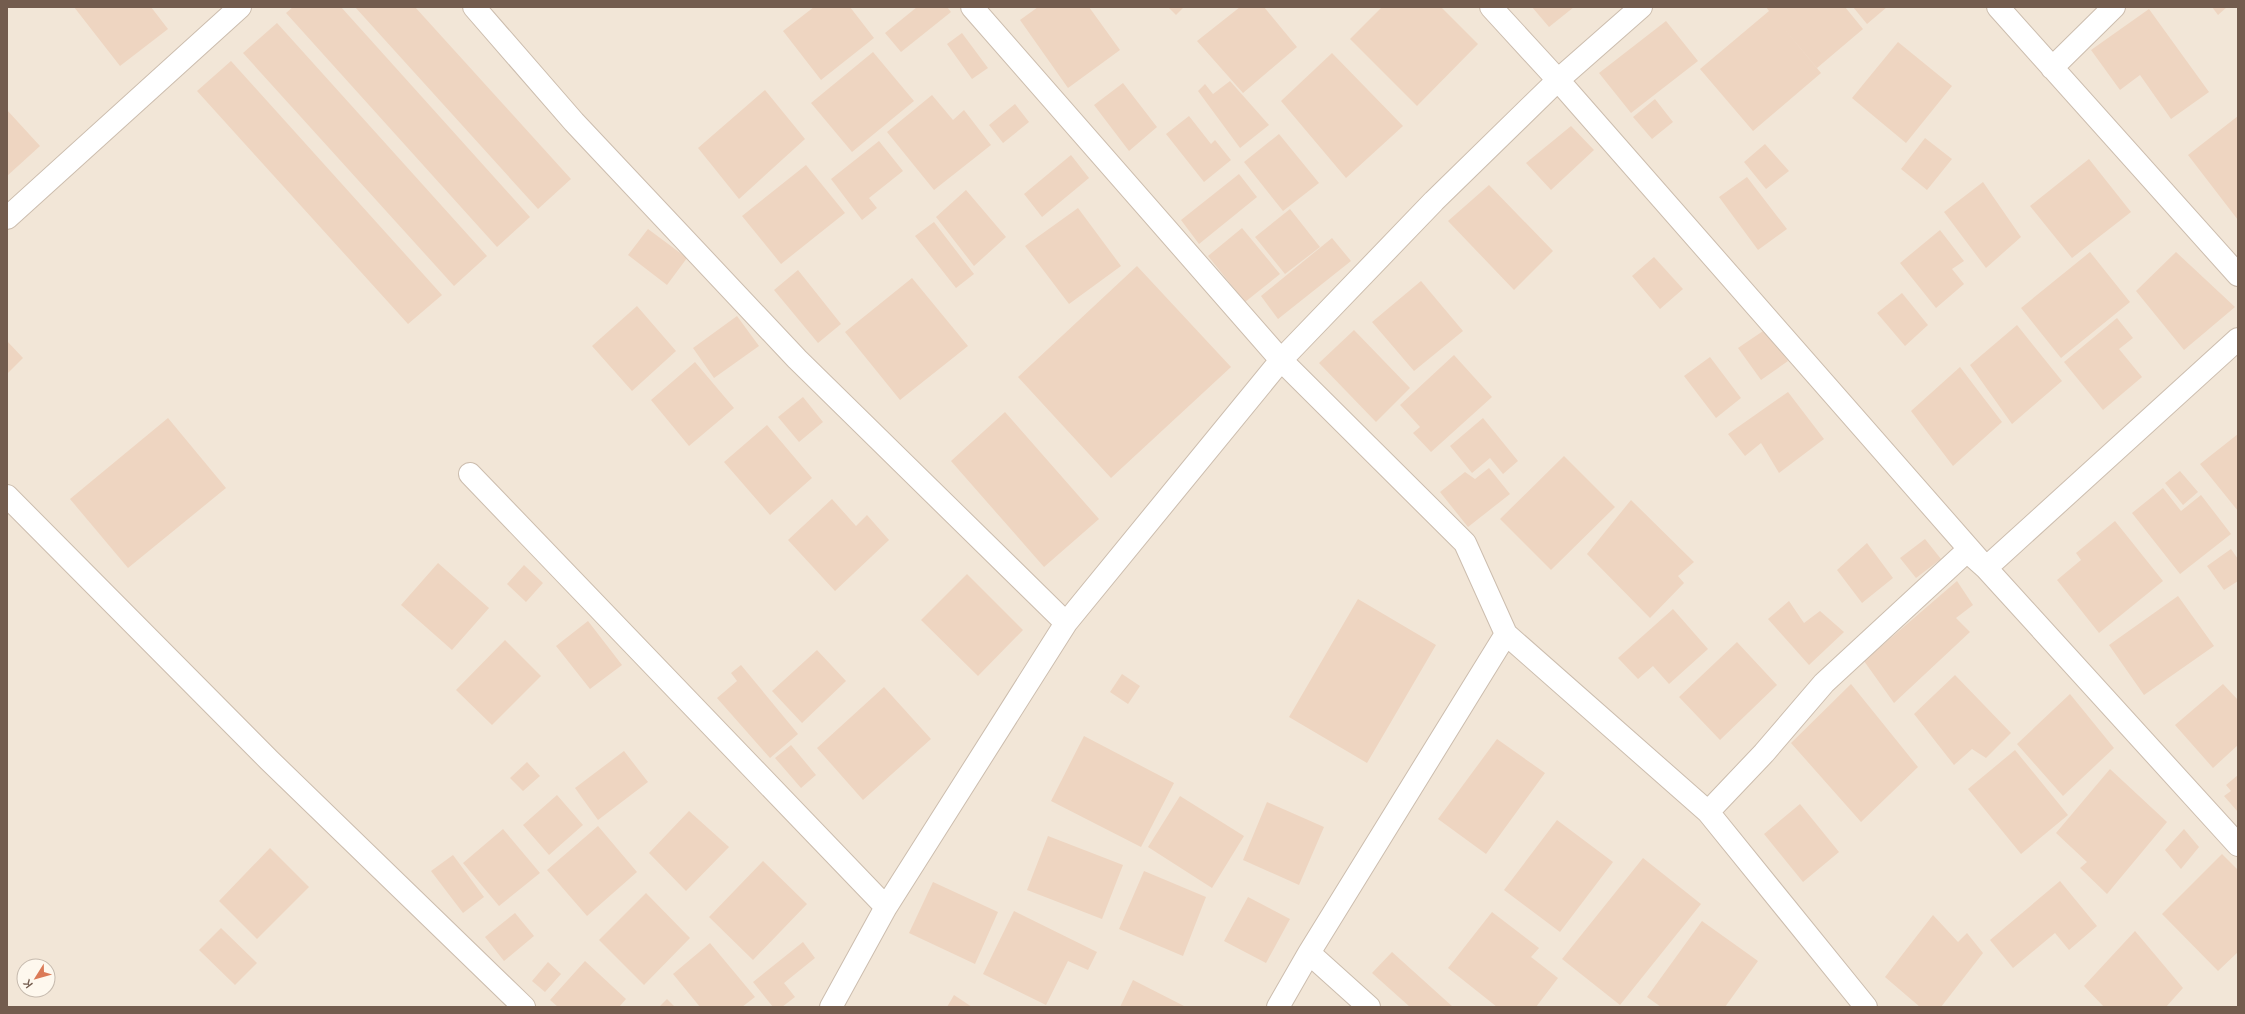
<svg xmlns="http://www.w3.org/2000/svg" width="2245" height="1014" font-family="Lato,sans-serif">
	<rect width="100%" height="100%" fill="#fbf4e8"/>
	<!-- residential -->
	<path fill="#f2e6d7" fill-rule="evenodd" d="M7 7H2238V1007H7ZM24 966H48V990H24Z"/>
	<!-- building -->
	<path fill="#eed5c1" d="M74 7H151L168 29 120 66Z
		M293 7H341L530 217 497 247 286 13Z
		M355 7H415L571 179 538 209Z
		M814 7H850L874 38 821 80 783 31Z
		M917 7H947L951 12 901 52 885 33Z
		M1038 7H1089L1120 50 1068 88 1020 20Z
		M1168 7H1184L1176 15Z
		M1240 7H1264L1297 47 1243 93 1197 41Z
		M1382 7H1441L1478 44 1417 106 1350 39Z
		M1532 7H1574L1549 27Z
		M1766 7H1845L1863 29 1817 68 1781 25 1821 73 1753 131 1700 69 1769 11Z
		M1853 7H1887L1867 24Z
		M2212 7H2227L2218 15Z
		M2149 9 2209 92 2171 119 2140 75 2120 90 2091 50Z
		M1666 21 1698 61 1631 113 1599 73Z
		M277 23 487 256 454 286 243 53Z
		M962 33 988 68 972 79 947 44Z
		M1898 42 1952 86 1906 143 1852 98Z
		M873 52 914 101 852 152 811 103Z
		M1332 53 1403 126 1346 178 1281 101Z
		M231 61 442 295 408 324 197 91Z
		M1230 81 1269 125 1240 148 1198 91 1205 84 1213 94Z
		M1123 83 1157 127 1129 151 1094 105Z
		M765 90 805 139 739 199 698 148Z
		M932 95 953 120 964 110 991 145 934 190 887 132Z
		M1655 99 1673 122 1652 139 1633 117Z
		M1015 104 1029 122 1003 143 989 125Z
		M7 110 40 146 7 176Z
		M1189 116 1211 144 1215 140 1231 160 1204 182 1166 134Z
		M2238 116V220L2188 155Z
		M1571 126 1594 150 1551 190 1526 163Z
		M1279 134 1319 183 1283 211 1244 162Z
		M1925 138 1952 159 1927 190 1901 169Z
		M879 141 903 171 869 198 877 208 862 220 831 179Z
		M1765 144 1789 171 1766 189 1744 162Z
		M1071 155 1089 178 1042 217 1024 194Z
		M2089 159 2131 212 2072 258 2030 206Z
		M806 165 845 213 781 264 742 216Z
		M1239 174 1257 197 1199 244 1181 220Z
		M1747 177 1787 229 1758 250 1719 197Z
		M1983 182 2021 237 1986 268 1944 212Z
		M1489 185 1553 251 1514 290 1448 221Z
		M966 190 1006 237 974 266 936 217Z
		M1078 208 1121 266 1069 304 1025 246Z
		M1290 209 1320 247 1285 274 1255 237Z
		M934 222 974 274 956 288 915 236Z
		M1242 228 1280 274 1245 302 1208 256Z
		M648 229 687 258 667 285 628 255Z
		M1940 230 1964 261 1952 269 1964 284 1936 308 1900 263Z
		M1332 238 1351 261 1278 319 1261 296Z
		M2090 252 2130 302 2061 358 2021 308Z
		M2176 252 2235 307 2184 350 2136 291Z
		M1654 257 1683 289 1660 309 1632 276Z
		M1137 266 1231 367 1111 478 1018 377Z
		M798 270 841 324 818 343 774 290Z
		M912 278 968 346 900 400 845 332Z
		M1421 281 1463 331 1414 371 1372 322Z
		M1902 293 1928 325 1905 346 1877 313Z
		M637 306 676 351 632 391 592 346Z
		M737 316 759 346 714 378 693 348Z
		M2117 318 2133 338 2119 349 2142 377 2103 410 2064 362Z
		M2017 325 2062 381 2012 424 1970 365Z
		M1766 329 1788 361 1761 380 1738 348Z
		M1354 330 1410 388 1376 422 1319 363Z
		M7 341 23 358 7 374Z
		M1454 355 1492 397 1431 452 1413 433 1420 427 1400 405Z
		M1710 357 1741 398 1716 418 1684 376Z
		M695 362 734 408 689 446 651 400Z
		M1960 367 2002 422 1953 466 1911 411Z
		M1788 392 1824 439 1779 473 1761 443 1745 456 1728 434Z
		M803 397 823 422 799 442 778 417Z
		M1005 412 1099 519 1044 567 951 461Z
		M168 418 226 488 128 568 70 499Z
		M1483 418 1518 461 1503 474 1490 458 1472 473 1450 446Z
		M767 425 812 478 770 515 724 462Z
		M2238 434V511L2200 464Z
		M1564 456 1615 507 1551 570 1500 519Z
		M1489 468 1510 494 1468 527 1440 492 1465 472 1475 479Z
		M2180 471 2198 492 2183 505 2165 483Z
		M2163 488 2181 511 2201 495 2231 534 2180 574 2132 513Z
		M832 499 856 526 867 515 889 540 835 591 788 540Z
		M1631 500 1694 562 1678 576 1684 583 1650 618 1587 554Z
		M2115 521 2163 581 2099 633 2057 580 2081 560 2076 553Z
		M1925 539 1941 559 1916 578 1900 558Z
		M1867 543 1893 578 1862 603 1837 570Z
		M2231 549 2238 559V581L2224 590 2207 566Z
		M438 563 489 608 452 650 401 605Z
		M524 565 543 583 526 602 507 584Z
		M967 574 1023 630 978 676 921 620Z
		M1957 581 1973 605 1956 618 1970 632 1894 703 1864 661Z
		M2178 596 2214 646 2144 695 2109 645Z
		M1358 599 1436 645 1367 763 1289 717Z
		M1789 601 1804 623 1820 611 1844 632 1809 665 1768 619Z
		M1673 609 1708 649 1669 684 1653 666 1638 679 1618 658Z
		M588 621 622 665 590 689 556 646Z
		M505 640 541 676 492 725 456 690Z
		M1737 642 1777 685 1720 740 1679 697Z
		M817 650 846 681 802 723 772 691Z
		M741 665 798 734 770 758 717 698 737 681 731 673Z
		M1122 674 1140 686 1128 704 1110 692Z
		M1955 675 2011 733 1986 758 1972 749 1954 765 1914 714Z
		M1851 684 1918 767 1861 822 1791 743Z
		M2223 684 2238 700V745L2213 768 2175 725Z
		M884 687 931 739 863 800 817 748Z
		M2070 694 2114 748 2063 796 2017 744Z
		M1084 736 1174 783 1141 847 1051 801Z
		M1497 739 1545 773 1486 854 1438 819Z
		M791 745 816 775 801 788 775 758Z
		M2015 750 2068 815 2021 854 1968 789Z
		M624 751 648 782 598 820 575 788Z
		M527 762 540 776 523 791 510 778Z
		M2110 769 2167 822 2107 894 2080 868 2087 862 2056 833Z
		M2238 775V812L2224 796 2231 791 2226 785Z
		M557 795 583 825 549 855 523 825Z
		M1180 796 1244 836 1212 888 1148 847Z
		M1267 802 1324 827 1299 885 1243 860Z
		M1800 804 1839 852 1803 882 1764 834Z
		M689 811 729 847 686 891 649 853Z
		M1557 820 1613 862 1560 932 1504 890Z
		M598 826 637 872 587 916 547 870Z
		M503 829 540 873 499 906 463 863Z
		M2184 829 2199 847 2181 869 2165 850Z
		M1048 836 1123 865 1102 919 1027 890Z
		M270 848 309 887 257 939 219 901Z
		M2222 854 2238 870V952L2218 971 2162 914Z
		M453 855 484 897 463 913 431 871Z
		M1643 858 1701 904 1620 1005 1562 959Z
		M763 861 807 904 753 960 709 917Z
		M1144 871 1206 897 1183 956 1119 929Z
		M2060 881 2097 926 2069 950 2055 933 2013 968 1990 940Z
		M933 882 998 912 975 964 909 933Z
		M646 893 690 938 644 985 599 940Z
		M1248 897 1290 919 1266 963 1224 941Z
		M1014 911 1097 952 1088 970 1068 961 1046 1005 983 974Z
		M1492 912 1539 948 1531 957 1558 978 1536 1007H1497L1448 968Z
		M515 913 534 936 504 961 485 937Z
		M1933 915 1958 942 1967 933 1983 953 1941 1007H1920L1885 977Z
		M1702 921 1758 961 1725 1007H1661L1647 997Z
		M221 928 257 963 235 985 199 950Z
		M2135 931 2183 988 2166 1007H2104L2084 986Z
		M803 942 815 958 784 983 795 997 782 1007H773L753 982Z
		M710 943 755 997 742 1007H700L673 974Z
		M1392 952 1453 1007H1410L1372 973Z
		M585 961 626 999 619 1007H558L550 1000Z
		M548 962 561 974 545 992 532 981Z
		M1133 980 1186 1007H1120Z
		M954 995 972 1007H947Z
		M667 999 675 1007H659Z"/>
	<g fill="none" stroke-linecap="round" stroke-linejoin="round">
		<defs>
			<path id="minor" d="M474 7 574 122 797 359 1066 623
				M972 7 1281 360 1465 543 1506 634 1708 812 1866 1007
				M1491 7 1558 80 1986 568 2238 845
				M1998 7 2238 275
				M2052 68 2114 7
				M7 218 240 7
				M470 474 886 907
				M7 496 269 760 524 1007
				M1708 812 1764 753 1824 683 1967 551 1986 568 2238 339
				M1309 953 1369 1007
				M831 1007 886 907 1066 623 1281 360 1434 201 1558 80 1641 7
				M1278 1007 1309 953 1506 634"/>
		</defs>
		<!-- minor casing -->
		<use href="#minor" stroke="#ccbdae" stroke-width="24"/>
		<!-- minor -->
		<use href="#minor" stroke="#fff" stroke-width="22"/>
	</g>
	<!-- border -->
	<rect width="2245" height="1014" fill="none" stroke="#735c4e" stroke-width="16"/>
	<!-- north arrow -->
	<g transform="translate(36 978) rotate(233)"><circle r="19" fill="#fef8ee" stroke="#c6baae"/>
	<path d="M0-3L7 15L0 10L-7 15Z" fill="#db7a57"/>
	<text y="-6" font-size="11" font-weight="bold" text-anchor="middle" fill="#735c4e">K</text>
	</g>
</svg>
